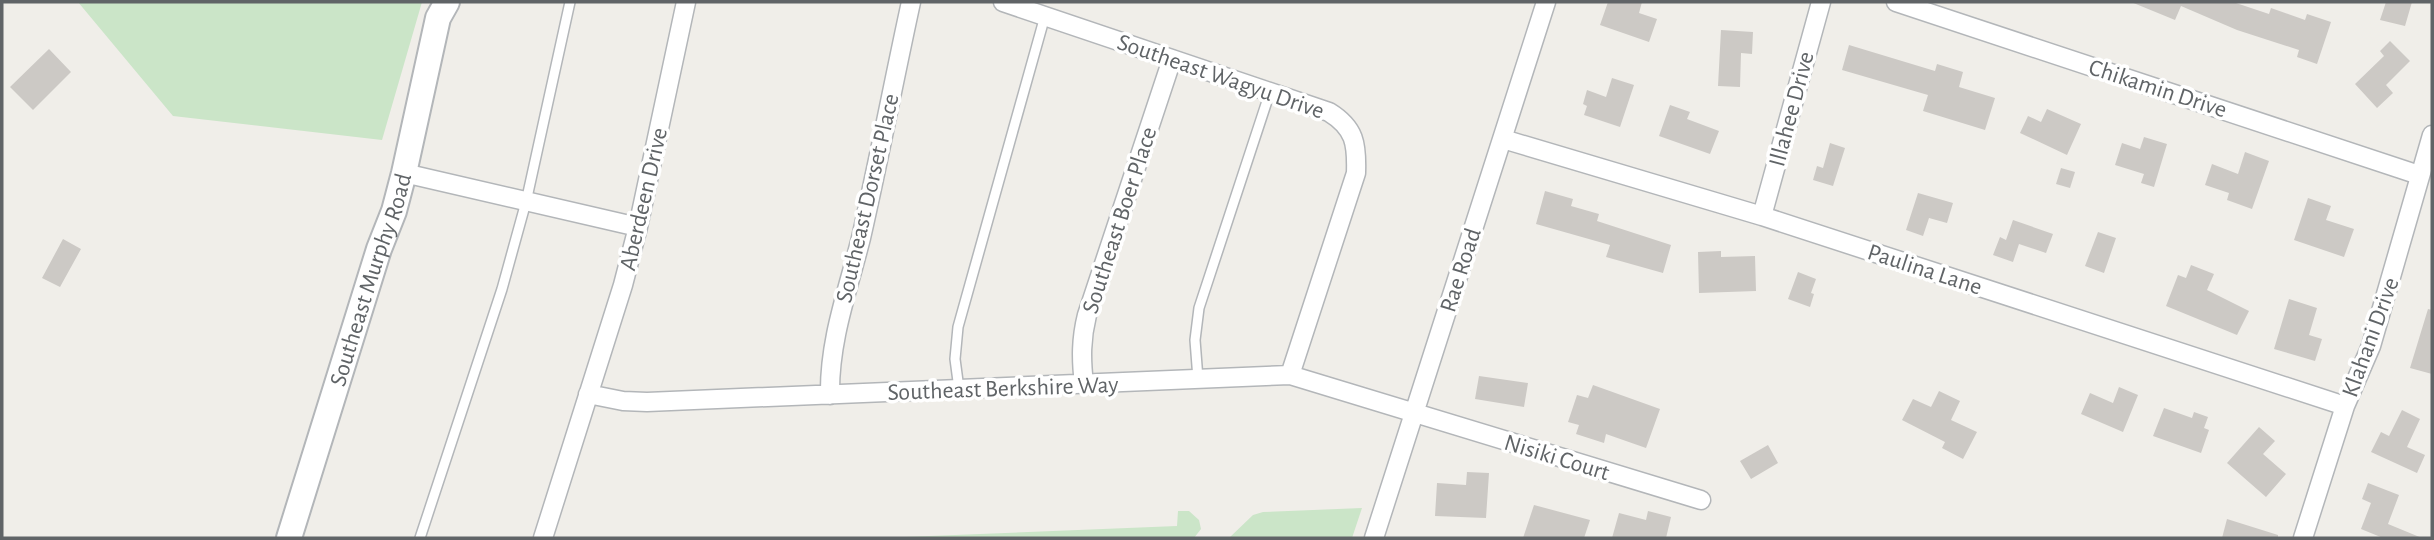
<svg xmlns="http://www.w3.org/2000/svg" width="2434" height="540" font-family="'Alegreya Sans',sans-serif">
	<rect width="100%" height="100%" fill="#f0eee9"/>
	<!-- green -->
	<path fill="#cbe5c8" d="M78 2H422L382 140 173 116Z
		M1362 508 1352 538H1229L1253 515 1263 512Z
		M1178 511H1189L1199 520 1201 529 1194 538H879L1177 526Z"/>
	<!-- building -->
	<path fill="#ccc9c5" d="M1608 2H1642L1639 13 1657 19 1649 42 1600 25Z
		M2131 2H2233L2269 14 2271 8 2305 20 2307 14 2331 22 2317 64 2297 57 2299 50 2237 30 2181 6 2175 20Z
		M2386 2H2412L2405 26 2380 20Z
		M1721 30 1753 32 1752 54 1741 53 1740 87 1718 86Z
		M2390 41 2410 61 2386 85 2393 93 2377 108 2355 84 2384 56 2380 51Z
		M1849 45 1935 71 1937 64 1963 72 1959 87 1995 98 1985 130 1923 111 1928 95 1842 70Z
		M49 49 71 72 33 110 10 87Z
		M1612 78 1634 85 1620 127 1584 115 1587 106 1583 104 1587 90 1606 97Z
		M1670 105 1690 112 1687 119 1719 131 1710 154 1659 136Z
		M2047 109 2081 124 2067 155 2020 133 2028 116 2041 122Z
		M2144 137 2167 144 2154 187 2141 183 2144 174 2115 165 2122 143 2140 149Z
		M1830 143 1845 148 1833 186 1813 180 1817 166 1823 168Z
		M2245 152 2269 161 2252 209 2227 200 2229 193 2205 185 2212 164 2238 174Z
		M2061 168 2075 172 2070 188 2056 184Z
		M1545 191 1573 199 1571 206 1599 214 1597 221 1671 245 1663 273 1606 257 1610 245 1536 224Z
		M1918 193 1953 203 1947 223 1929 218 1923 236 1906 230Z
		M2308 198 2331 206 2326 220 2354 229 2344 257 2294 240Z
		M2013 220 2053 234 2046 253 2019 244 2013 262 1993 255 2000 237 2006 240Z
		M2098 232 2116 238 2104 273 2085 266Z
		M63 239 81 249 60 287 42 278Z
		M1721 251V257L1755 256 1756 291 1699 293 1698 252Z
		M2191 265 2214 274 2207 290 2249 311 2237 335 2166 306 2178 275 2186 278Z
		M1798 272 1816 279 1811 293 1814 294 1810 307 1788 299Z
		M2289 299 2317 308 2309 335 2322 339 2315 361 2274 349Z
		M2428 309 2432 310V374L2410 368Z
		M1479 376 1528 383 1524 407 1475 399Z
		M1593 385 1660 409 1646 448 1606 434 1604 443 1576 434 1579 425 1568 422 1577 395 1588 398Z
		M2119 387 2138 395 2123 432 2081 414 2090 393 2113 403Z
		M1939 391 1960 401 1951 420 1977 432 1963 459 1942 448 1945 442 1902 420 1913 399 1931 407Z
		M2164 408 2192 418 2194 412 2208 417 2204 428 2209 430 2201 453 2153 436Z
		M2402 410 2420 419 2407 447 2425 455 2417 473 2371 452 2381 432 2389 436Z
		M2259 427 2275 441 2263 454 2286 474 2266 497 2227 463Z
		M1768 445 1778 463 1751 479 1740 461Z
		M1467 472 1489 473 1486 518 1435 516 1437 483 1466 485Z
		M2368 483 2399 495 2388 524 2422 538H2383L2361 529 2371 503 2362 499Z
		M1534 505 1590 520 1584 538H1523Z
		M1648 511 1671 517 1666 538H1612L1619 513 1646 520Z
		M2227 519 2278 535V538H2222Z"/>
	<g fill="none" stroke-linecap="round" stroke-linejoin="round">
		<defs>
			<path id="lane" d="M1198 379 1195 340 1199 308 1270 92
				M959 389 955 359 958 327 1045 16
				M420 538 502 289 526 202 570 2"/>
			<path id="street" d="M1003 2 1329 112C1355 128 1357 144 1356 173L1290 375
				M1896 2 2419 175
				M1503 139 1762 216 2345 406
				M404 173 638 227
				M1762 216 1821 2
				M1084 384C1081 359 1081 339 1087 315L1172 59
				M588 394 623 401 647 402 1290 375 1701 500
				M830 395C829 340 848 290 861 238 879 159 894 80 911 2
				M543 538 623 285 638 227 686 2
				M1374 538 1546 2
				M2303 538 2345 406 2371 346 2432 135"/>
			<g id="secondary">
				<path id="s1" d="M289 538 379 249 394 211 404 173 438 18 447 2"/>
			</g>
		</defs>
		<!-- lane casing -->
		<use href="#lane" stroke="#b3b6b9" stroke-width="12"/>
		<!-- street casing -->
		<use href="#street" stroke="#b3b6b9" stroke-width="21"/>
		<!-- secondary casing -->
		<use href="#secondary" stroke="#b3b6b9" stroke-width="28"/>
		<!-- lane -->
		<use href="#lane" stroke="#fff" stroke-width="9"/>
		<!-- street -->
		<use href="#street" stroke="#fff" stroke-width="18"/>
		<!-- secondary -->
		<use href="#secondary" stroke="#fff" stroke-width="24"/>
	</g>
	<g text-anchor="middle" stroke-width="7" stroke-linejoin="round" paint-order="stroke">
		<!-- street labels -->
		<g font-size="24" fill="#606467" stroke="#fff">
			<text transform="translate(1221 76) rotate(19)" y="8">Southeast Wagyu Drive</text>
			<text transform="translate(2158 88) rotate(18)" y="8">Chikamin Drive</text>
			<text transform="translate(1791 109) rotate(-75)" y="8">Illahee Drive</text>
			<text transform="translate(867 198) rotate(-77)" y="8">Southeast Dorset Place</text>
			<text transform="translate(643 199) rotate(-77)" y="8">Aberdeen Drive</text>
			<text transform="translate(1119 220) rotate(-72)" y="8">Southeast Boer Place</text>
			<text transform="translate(1925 269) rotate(18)" y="8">Paulina Lane</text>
			<text transform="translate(1460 270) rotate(-72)" y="8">Rae Road</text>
			<text dy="8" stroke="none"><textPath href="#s1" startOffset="271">Southeast Murphy Road</textPath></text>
			<text transform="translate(2370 337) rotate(-70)" y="8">Klahani Drive</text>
			<text transform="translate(1003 388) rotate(-2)" y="8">Southeast Berkshire Way</text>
			<text transform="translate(1557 457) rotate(17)" y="8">Nisiki Court</text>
		</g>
	</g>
	<!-- border -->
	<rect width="2434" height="540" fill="none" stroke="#606467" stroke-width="7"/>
</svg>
